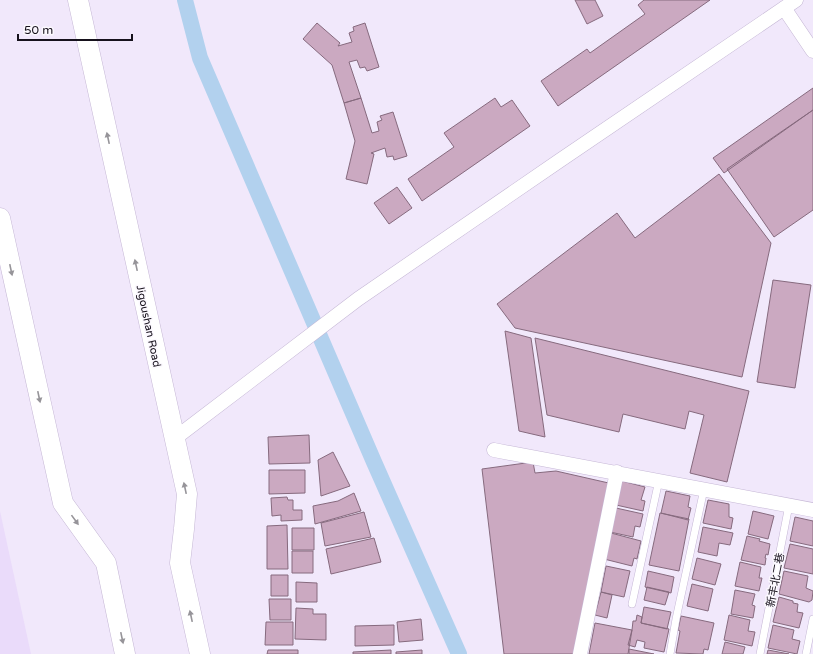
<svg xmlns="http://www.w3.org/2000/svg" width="813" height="654" font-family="'Varela Round','Noto Sans SC',sans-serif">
	<rect width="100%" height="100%" fill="#f1e8fb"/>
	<!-- built -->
	<path fill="#eadbfa" d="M0 511 31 654H0Z"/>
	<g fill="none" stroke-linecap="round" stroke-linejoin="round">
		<!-- canal -->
		<path stroke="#b2d1ee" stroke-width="16" d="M185 0 200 58 374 462 459 654"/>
	</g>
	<!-- building -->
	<path fill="#cba9c1" stroke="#866a7e" d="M575 0H595L603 16 587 24Z
		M644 0H710L558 106 541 81 587 49 590 53 645 14 638 5Z
		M317 23 340 43 338 46 352 42 349 33 354 31 353 27 365 23 379 67 367 71 365 67 360 68 357 60 349 62 361 98 344 103 332 65 303 39Z
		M813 88V110L724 173 713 158Z
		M361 98 372 133 379 131 377 122 382 120 380 116 393 112 407 156 394 160 393 156 387 157 385 148 371 153 374 154 367 184 346 179 355 141 344 103Z
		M495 98 501 107 512 100 530 126 422 201 408 179 454 147 444 133Z
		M813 110V210L774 237 727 169Z
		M719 174 771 243 742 377 515 328 497 304 617 213 635 238Z
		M397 187 412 208 389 224 374 203Z
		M773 280 811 285 795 388 757 382Z
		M505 331 531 338 545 437 519 431Z
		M535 338 749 391 727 482 690 473 704 415 689 411 685 429 623 414 619 432 547 415Z
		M309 435 310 463 269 464 268 437Z
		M333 452 350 486 321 496 318 460Z
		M533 462 535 473 556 471 613 484 574 654H504L482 469Z
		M269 470H305V493L269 494Z
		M622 481 645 487 641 500 645 501 643 511 616 505Z
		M666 491 690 496 688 507 691 508 688 520 661 513Z
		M354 493 361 511 315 524 313 506 338 501Z
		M287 497 288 500H293V510H302V520L281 521V515L272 516 271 498Z
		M708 500 729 504V517L733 518 731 529 703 523Z
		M616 508 643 514 640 527 635 526 633 537 610 532Z
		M753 511 774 516 768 539 748 534Z
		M364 512 371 537 325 546 321 523Z
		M660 513 689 519 679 571 649 565Z
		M795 517 813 521V546L790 541Z
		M287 525 288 569H267V526Z
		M703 527 733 533 730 545 719 543 717 556 698 552Z
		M292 528H314V550H292Z
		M611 533 641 541 637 559 634 558 632 566 604 559Z
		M747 536 760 539 759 541 770 544 768 555 766 554 765 558H766L765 565 741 560Z
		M374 538 381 562 331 574 326 549Z
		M790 544 813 549V574L784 568Z
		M292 551H313V573H292Z
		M697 558 721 564 715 585 692 579Z
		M740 562 761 567 759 578H762L759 591 735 586Z
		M606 566 630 571 624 597 601 592Z
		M648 571 674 577 671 593 645 587Z
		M784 571 808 576 806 588 813 591 812 600 809 602 779 594Z
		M271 575H288V596H271Z
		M296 582 317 583V602H296Z
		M692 584 713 589 708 611 687 606Z
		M647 587 669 592 665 605 644 600Z
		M735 590 755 594 752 605 755 606 753 618 731 614Z
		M601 592 612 595 607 618 595 615Z
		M779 597 793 601V603L798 604 797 612 803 613 799 628 773 622Z
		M269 599H291V620H270Z
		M644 607 671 612 667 629 641 623Z
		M296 608 313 609V614H326V640L295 639Z
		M637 615 642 617 641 623 669 629 664 652 644 648 645 642 637 640 635 647 628 645 632 630 633 621H636Z
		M729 615 750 620 748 631 755 632 752 646 724 640Z
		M681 616 714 623 708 650 704 649 703 654 676 653 680 631 678 630Z
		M421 619 423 640 399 642 397 622Z
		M266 622H293V645H265Z
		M595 623 632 630 628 654H589Z
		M394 625V645L355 646V626Z
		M773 625 794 630 792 639 800 641 797 654 768 648Z
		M725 642 745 647 743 654H722Z
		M629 649 654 654H629Z
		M268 650H298V654H267Z
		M391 650V654H353V652Z
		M422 650V654H396V652Z
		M768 650 789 654H767Z"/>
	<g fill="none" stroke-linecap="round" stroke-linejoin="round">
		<defs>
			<path id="lane" d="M632 604 659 480
				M670 654 676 619 704 489
				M760 654 789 505
				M806 654 813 619"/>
			<path id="street" d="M784 8 813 51
				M174 439 358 299 559 161 796 0
				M494 450 813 510
				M580 654 617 472"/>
			<path id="secondary" d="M78 0 187 494 184 529 180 563 200 654
				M0 218 63 503 106 563 125 654"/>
		</defs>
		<!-- lane casing -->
		<use href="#lane" stroke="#c5b7d5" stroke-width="8"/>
		<!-- street casing -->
		<use href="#street" stroke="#c5b7d5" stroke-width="15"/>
		<!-- secondary casing -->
		<use href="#secondary" stroke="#c5b7d5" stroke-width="21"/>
		<!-- lane -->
		<use href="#lane" stroke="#fff" stroke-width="7"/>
		<!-- street -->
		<use href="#street" stroke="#fff" stroke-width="14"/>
		<!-- secondary -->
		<use href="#secondary" stroke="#fff" stroke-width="20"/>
	</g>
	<!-- one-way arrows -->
	<defs><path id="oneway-solid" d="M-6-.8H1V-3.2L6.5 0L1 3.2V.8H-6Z"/></defs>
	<g fill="#969499">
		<use href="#oneway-solid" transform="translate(108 138) rotate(-102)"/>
		<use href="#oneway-solid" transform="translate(136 265) rotate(-102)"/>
		<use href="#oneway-solid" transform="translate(11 270) rotate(78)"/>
		<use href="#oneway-solid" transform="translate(39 397) rotate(78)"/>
		<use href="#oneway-solid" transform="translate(185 488) rotate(-102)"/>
		<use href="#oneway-solid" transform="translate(75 520) rotate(54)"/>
		<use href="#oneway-solid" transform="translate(191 616) rotate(-102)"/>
		<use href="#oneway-solid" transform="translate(122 638) rotate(78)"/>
	</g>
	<g text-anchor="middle" stroke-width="3" stroke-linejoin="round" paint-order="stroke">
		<!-- street labels -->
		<g font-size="11" fill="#16111c" stroke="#fbf8fe">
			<text transform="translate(149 326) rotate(78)" y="4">Jigoushan Road</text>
			<text transform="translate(775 580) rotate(-79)" y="4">新丰北二巷</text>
		</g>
	</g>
	<!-- scale -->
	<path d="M18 34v6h114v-6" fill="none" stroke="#16111c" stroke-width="2"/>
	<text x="24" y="34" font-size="12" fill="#16111c" stroke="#fbf8fe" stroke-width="3" paint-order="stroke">50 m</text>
</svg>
